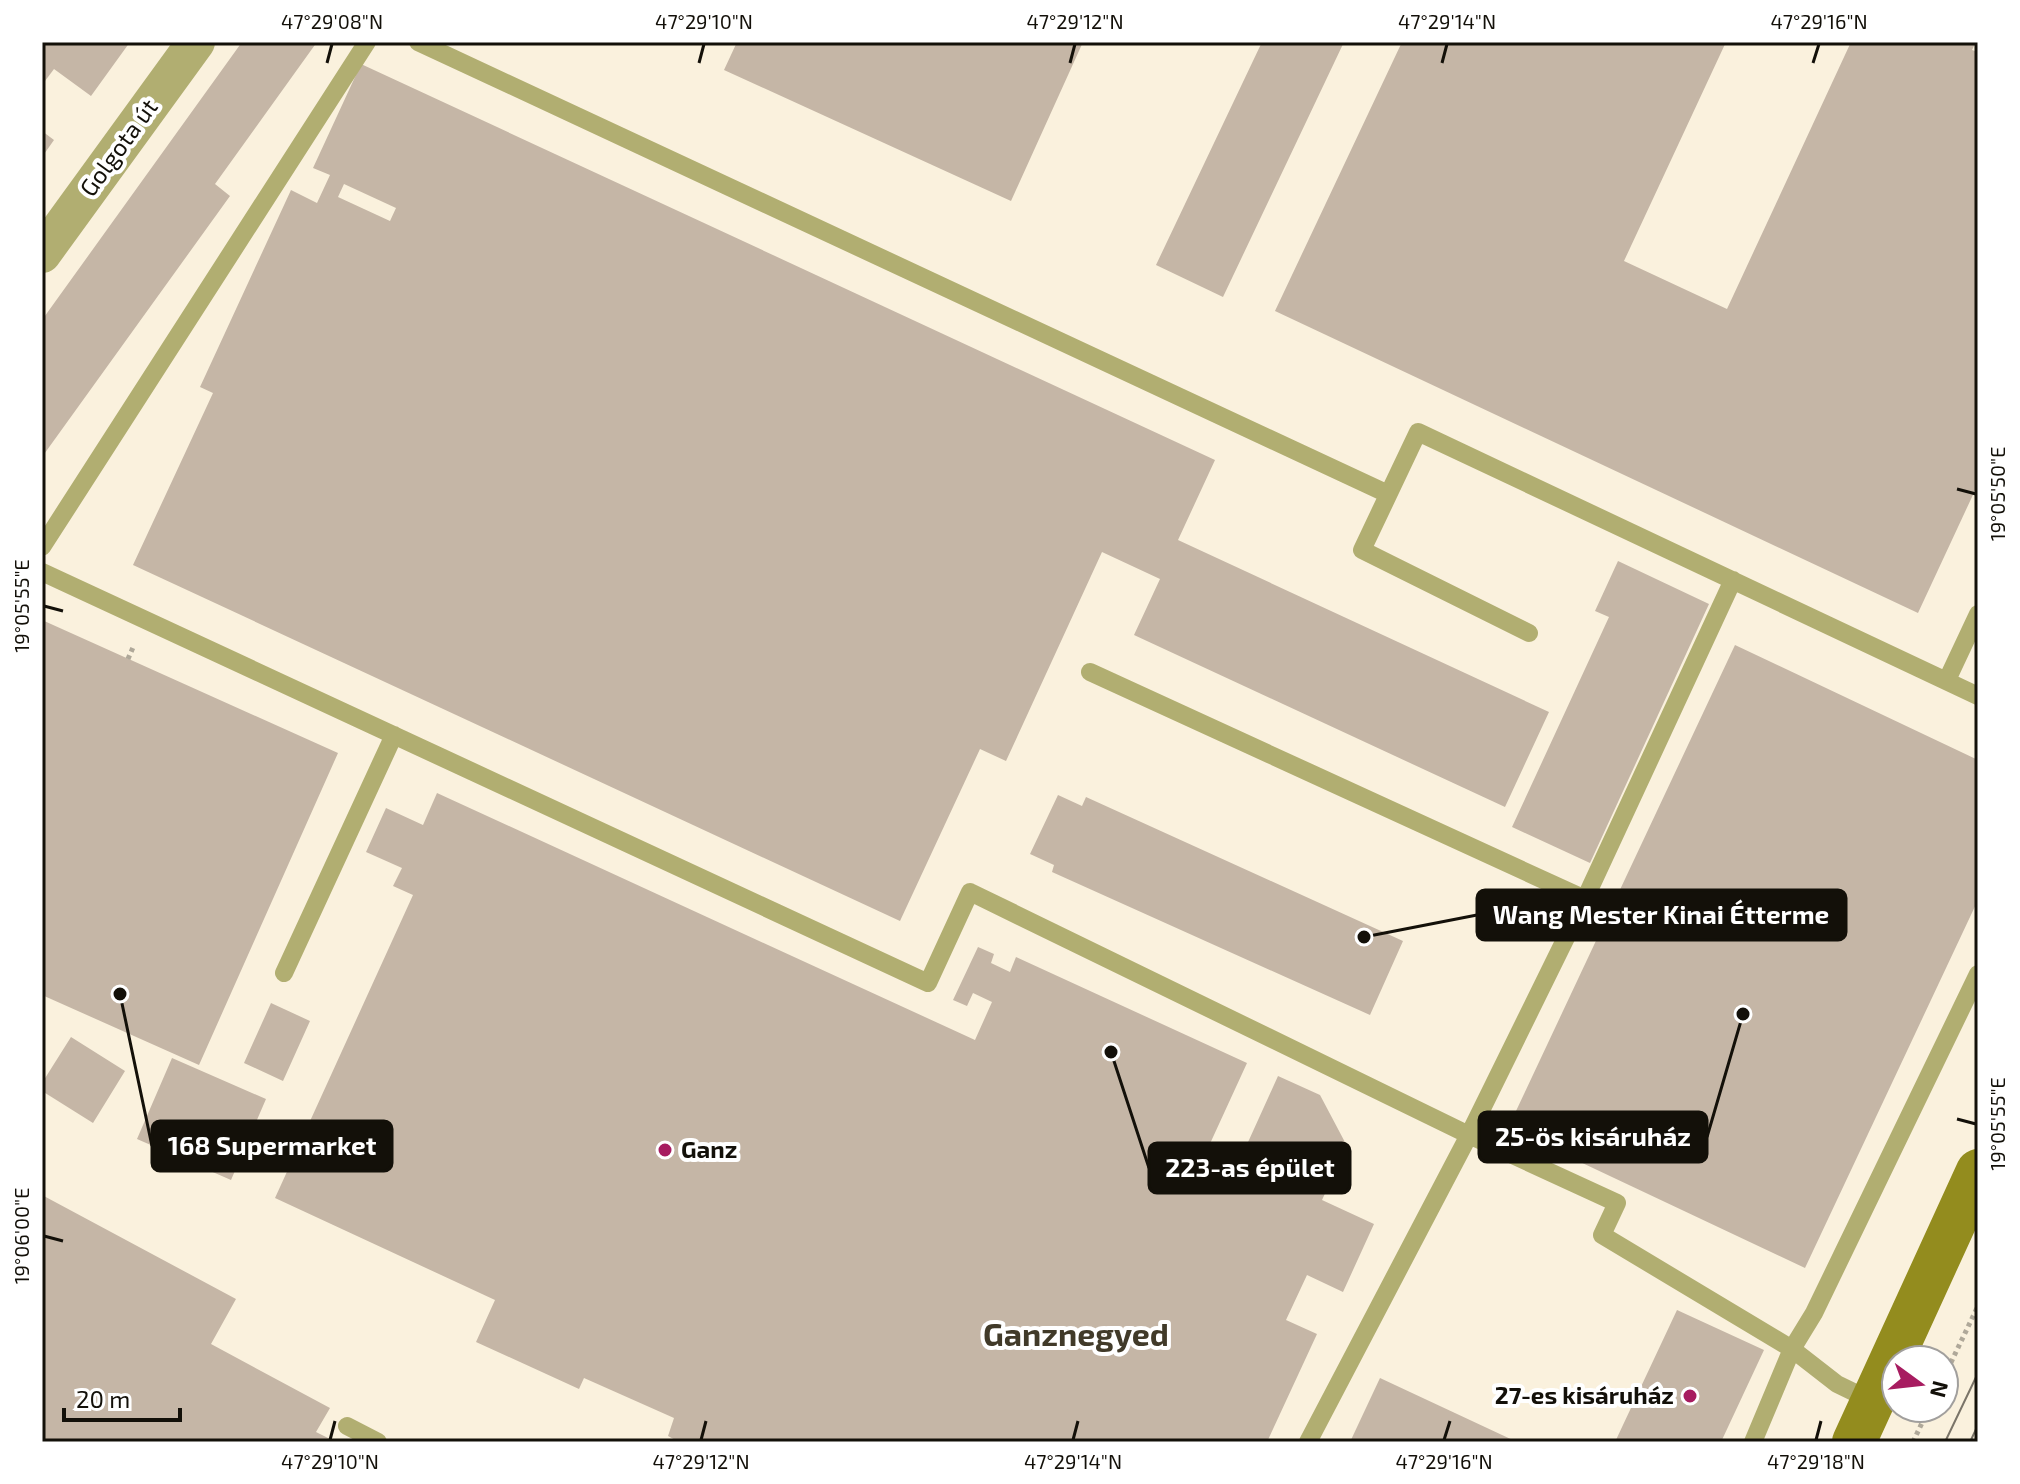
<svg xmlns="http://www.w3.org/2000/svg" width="2020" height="1484" font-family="'Exo 2',sans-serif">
	<rect width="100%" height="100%" fill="#faf1dd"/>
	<!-- building -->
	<path fill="#c5b6a6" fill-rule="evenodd" d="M42 42H130L91 96 54 69 42 85Z
		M242 42H317L215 184 230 196 42 457V320Z
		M737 42H1083L1011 201 724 70Z
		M1262 42H1344L1223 297 1156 265Z
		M1402 42H1726L1624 261 1727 309 1851 42H1976L1972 50 1978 52V484L1918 613 1275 311Z
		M361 64 1215 460 1178 540 1549 712 1505 807 1134 635 1160 579 1102 552 1006 761 980 749 900 921 133 565 213 393 200 387 291 190 317 203 330 175 313 168ZM344 184 396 208 390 221 338 197Z
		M42 131 54 140 42 157Z
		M1618 561 1709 604 1590 863 1512 827 1609 617 1595 611Z
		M42 620 338 753 199 1065 42 995Z
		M1735 645 1978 760V900L1805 1268 1508 1128Z
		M437 793 975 1040 992 1002 973 993 967 1006 953 1000 978 947 994 954 991 963 1010 972 1016 957 1247 1063 1208 1148 1239 1162 1278 1076 1320 1095 1347 1146 1322 1200 1374 1224 1343 1292 1307 1275 1286 1320 1317 1334 1267 1442H679L668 1436 674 1418 584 1378 579 1389 476 1342 495 1300 275 1198 413 895 393 886 402 868 366 852 386 808 423 825Z
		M1058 795 1082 806 1086 797 1403 941 1370 1015 1052 872 1054 865 1030 854Z
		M271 1003 310 1021 283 1081 244 1063Z
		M71 1037 125 1071 93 1123 42 1091V1083Z
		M172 1058 266 1099 231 1180 137 1139Z
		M42 1195 236 1299 211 1344 330 1408 316 1432 336 1442H42Z
		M1677 1310 1764 1350 1721 1442H1615Z
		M1380 1378 1517 1442H1350Z"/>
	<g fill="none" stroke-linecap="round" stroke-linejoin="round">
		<!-- path -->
		<path stroke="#afa899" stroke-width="5" stroke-dasharray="4 4" stroke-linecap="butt" d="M128 659 134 645
			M1944 1377 1978 1306
			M1913 1442 1929 1408"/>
		<!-- service -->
		<path stroke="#b1ae71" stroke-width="18" d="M418 42 1388 494
			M42 547 367 42
			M42 572 928 983 970 892 1469 1135 1617 1203 1602 1235 1792 1349 1837 1384 1872 1401
			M1529 633 1362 550 1418 432 1978 696
			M1090 672 1585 899
			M1947 680 1978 614
			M284 973 394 735
			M347 1426 378 1442
			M1308 1442 1469 1135 1585 899 1733 580
			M1753 1442 1792 1349 1814 1313 1978 974"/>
		<!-- minor -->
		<path stroke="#b1ae71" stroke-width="38" d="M42 254 196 42"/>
		<!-- secondary -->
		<path stroke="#938c1e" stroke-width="44" d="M1854 1442 1978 1171"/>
		<!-- tram -->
		<path stroke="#7a7468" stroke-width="2" d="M1945 1442 1978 1373
			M1970 1442 1978 1425"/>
	</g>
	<!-- ticks -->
	<path fill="none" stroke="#131009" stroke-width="3" d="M327 63 332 44M699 63 704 44M1070 63 1075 44M1442 63 1447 44M1813 63 1819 44M1957 489 1976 494M44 606 63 611M1957 1119 1976 1124M44 1236 63 1241M330 1440 335 1421M701 1440 706 1421M1073 1440 1078 1421M1444 1440 1450 1421M1816 1440 1821 1421"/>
	<!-- markers -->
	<g fill="#a71c60" stroke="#fff" stroke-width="3">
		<circle cx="665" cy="1150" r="8"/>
		<circle cx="1690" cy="1396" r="8"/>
	</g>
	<g text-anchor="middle" stroke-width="8" stroke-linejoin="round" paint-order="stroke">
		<!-- street labels -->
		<g font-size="24" fill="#131009" stroke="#fff">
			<text transform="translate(119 148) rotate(-54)" y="8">Golgota út</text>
		</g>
		<!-- poi labels -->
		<g font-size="24" font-weight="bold" fill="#131009" stroke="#fff" text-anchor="start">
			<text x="681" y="1158">Ganz</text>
			<text x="1674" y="1404" text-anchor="end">27-es kisáruház</text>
		</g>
		<!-- district labels -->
		<g font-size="32" font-weight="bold" fill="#413a29" stroke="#fff">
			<text x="1076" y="1346">Ganznegyed</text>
		</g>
	</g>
	<!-- callouts -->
	<path fill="none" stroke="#131009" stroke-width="3" d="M1364 937L1477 915M1743 1014L1707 1137M120 994L152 1146M1111 1052L1149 1168"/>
	<g fill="#131009" stroke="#fff" stroke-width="3">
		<circle cx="1364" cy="937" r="8"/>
		<circle cx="1743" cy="1014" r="8"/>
		<circle cx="120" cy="994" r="8"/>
		<circle cx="1111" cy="1052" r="8"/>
	</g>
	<g fill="#131009" stroke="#131009" stroke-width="3">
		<rect x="1477" y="890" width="369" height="50" rx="8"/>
		<rect x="1479" y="1112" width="228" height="50" rx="8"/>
		<rect x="152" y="1121" width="240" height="50" rx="8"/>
		<rect x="1149" y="1143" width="201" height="50" rx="8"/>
	</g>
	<g font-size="26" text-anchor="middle" font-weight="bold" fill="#fff">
		<text x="1661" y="924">Wang Mester Kinai Étterme</text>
		<text x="1593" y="1146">25-ös kisáruház</text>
		<text x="272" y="1155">168 Supermarket</text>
		<text x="1250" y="1177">223-as épület</text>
	</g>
	<!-- border -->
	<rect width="2020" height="1484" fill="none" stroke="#ffffff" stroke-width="88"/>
	<!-- north arrow -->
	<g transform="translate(1920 1384) rotate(105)"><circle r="38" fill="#ffffff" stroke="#a19f9d" stroke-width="2"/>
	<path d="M0-6L14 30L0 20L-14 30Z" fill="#a71c60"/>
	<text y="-12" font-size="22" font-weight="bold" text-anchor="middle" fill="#131009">N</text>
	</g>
	<!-- scale -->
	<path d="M64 1408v12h116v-12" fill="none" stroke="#131009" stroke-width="4"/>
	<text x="76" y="1408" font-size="24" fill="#131009" stroke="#ffffff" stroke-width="6" paint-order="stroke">20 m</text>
	<rect x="44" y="44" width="1932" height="1396" fill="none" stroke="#131009" stroke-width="3"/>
	<g font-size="20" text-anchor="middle" fill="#131009">
		<text x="332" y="29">47°29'08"N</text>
		<text x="704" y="29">47°29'10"N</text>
		<text x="1075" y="29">47°29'12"N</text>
		<text x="1447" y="29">47°29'14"N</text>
		<text x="1819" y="29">47°29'16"N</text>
		<text transform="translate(1998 494) rotate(-90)" y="7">19°05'50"E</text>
		<text transform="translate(22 606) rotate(-90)" y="7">19°05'55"E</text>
		<text transform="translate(1998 1124) rotate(-90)" y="7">19°05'55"E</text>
		<text transform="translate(22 1236) rotate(-90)" y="7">19°06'00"E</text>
		<text x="330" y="1469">47°29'10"N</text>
		<text x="701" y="1469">47°29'12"N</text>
		<text x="1073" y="1469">47°29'14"N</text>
		<text x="1444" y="1469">47°29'16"N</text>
		<text x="1816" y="1469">47°29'18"N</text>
	</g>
</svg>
